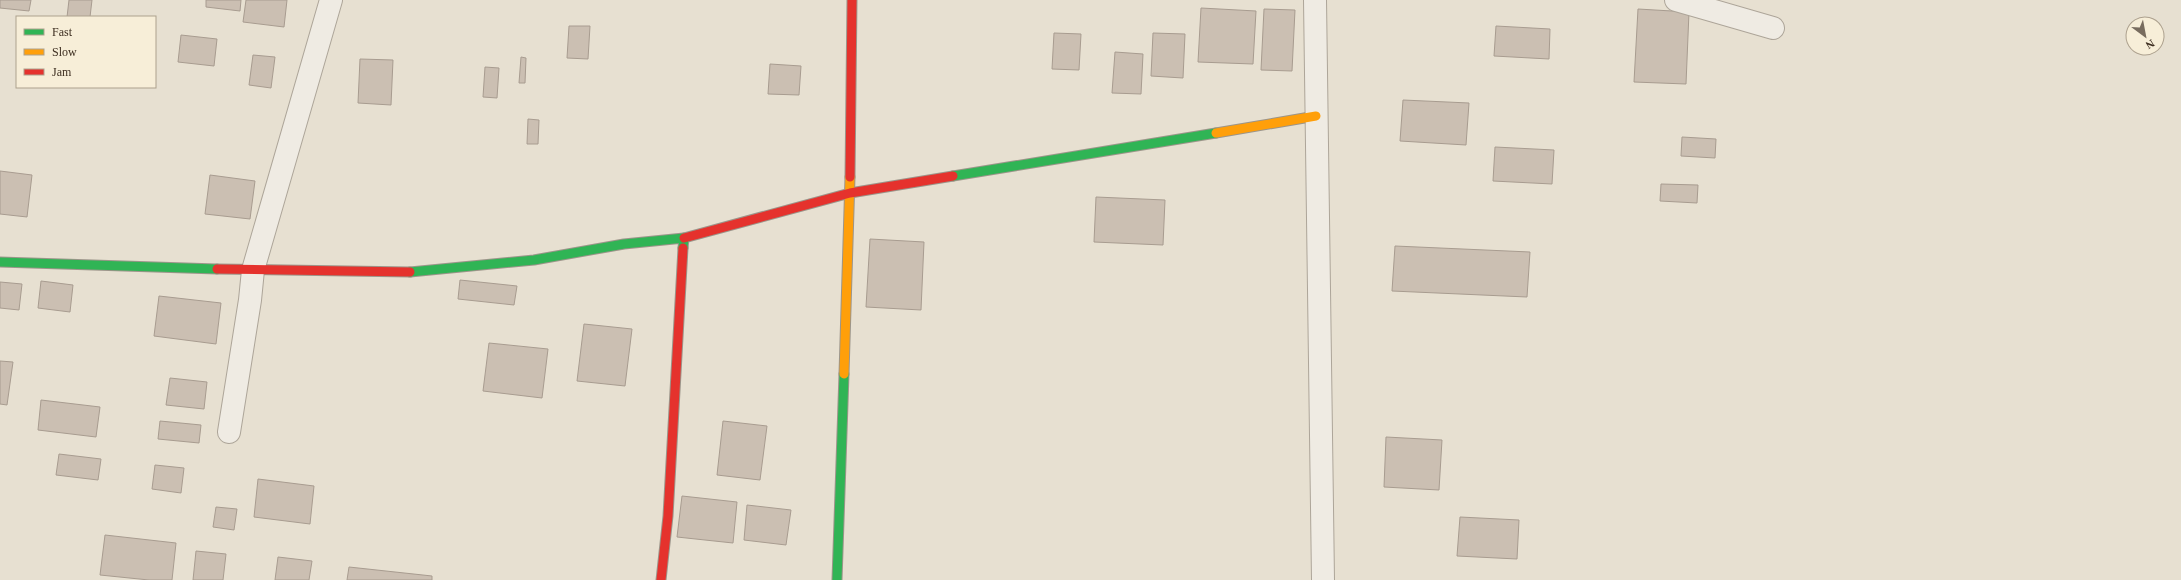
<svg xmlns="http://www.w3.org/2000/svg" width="2181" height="580" font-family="Georgia,serif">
	<rect width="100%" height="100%" fill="#e7e0d1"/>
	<!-- building -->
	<path fill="#cbbfb2" stroke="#a89c90" d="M0 0H31L29 11 0 8Z
		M69 0H92L90 17H67Z
		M206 0H241L240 11 206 7Z
		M246 0H287L284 27 243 22Z
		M1201 8 1256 11 1253 64 1198 62Z
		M1264 9 1295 10 1292 71 1261 70Z
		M1638 9 1689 12 1686 84 1634 82Z
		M569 26H590L588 59 567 58Z
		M1496 26 1550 29 1549 59 1494 56Z
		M1054 33 1081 34 1079 70 1052 69Z
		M1153 33 1185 34 1183 78 1151 76Z
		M181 35 217 39 214 66 178 62Z
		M1115 52 1143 54 1141 94 1112 93Z
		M253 55 275 57 271 88 249 85Z
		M521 57 526 58 525 83H519Z
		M360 59 393 60 391 105 358 103Z
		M770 64 801 66 799 95 768 94Z
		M485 67 499 68 497 98 483 97Z
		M1403 100 1469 103 1466 145 1400 141Z
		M528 119 539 120 538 144H527Z
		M1682 137 1716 139 1715 158 1681 156Z
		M1495 147 1554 150 1552 184 1493 181Z
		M0 171 32 175 27 217 0 214Z
		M210 175 255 181 250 219 205 214Z
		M1661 184 1698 185 1697 203 1660 201Z
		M1096 197 1165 200 1163 245 1094 242Z
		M870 239 924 242 921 310 866 307Z
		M1395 246 1530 252 1527 297 1392 291Z
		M460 280 517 286 514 305 458 299Z
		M41 281 73 285 70 312 38 308Z
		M0 282 22 284 19 310 0 308Z
		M159 296 221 303 216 344 154 336Z
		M584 324 632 329 625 386 577 381Z
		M489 343 548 349 542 398 483 391Z
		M0 361 13 362 7 405 0 404Z
		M170 378 207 382 204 409 166 405Z
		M41 400 100 407 96 437 38 430Z
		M160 421 201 425 199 443 158 439Z
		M723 421 767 426 760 480 717 475Z
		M1386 437 1442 440 1439 490 1384 487Z
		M59 454 101 459 98 480 56 475Z
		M155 465 184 468 181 493 152 489Z
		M258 479 314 486 310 524 254 517Z
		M682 496 737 502 733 543 677 537Z
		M747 505 791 510 786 545 744 540Z
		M216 507 237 509 234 530 213 527Z
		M1460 517 1519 520 1517 559 1457 556Z
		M105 535 176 543 172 580H149L100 575Z
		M196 551 226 554 223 580H193Z
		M278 557 312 561 309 580H275Z
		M349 567 432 576V580H347Z"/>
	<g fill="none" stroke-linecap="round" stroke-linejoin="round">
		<defs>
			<path id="street" d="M1315 0 1323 580
				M1676 0 1773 28
				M229 432 250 300 253 270 331 0"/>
			<path id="fast" d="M953 176 1216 133
				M0 262 217 269
				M410 272 534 260 624 244 684 238 683 248
				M837 580 844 374"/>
			<path id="slow" d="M1216 133 1316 116
				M844 374 850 177"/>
			<path id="jam" d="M850 177 852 0
				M684 238 850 193 953 176
				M217 269 410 272
				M661 580 668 516 683 248"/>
		</defs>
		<!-- street casing -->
		<use href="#street" stroke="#ada599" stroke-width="24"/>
		<!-- fast casing -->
		<use href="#fast" stroke="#9c958a" stroke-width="11"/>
		<!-- slow casing -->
		<use href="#slow" stroke="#9c958a" stroke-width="11"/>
		<!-- jam casing -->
		<use href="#jam" stroke="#9c958a" stroke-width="11"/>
		<!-- street -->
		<use href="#street" stroke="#efebe3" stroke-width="22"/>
		<!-- fast -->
		<use href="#fast" stroke="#30b455" stroke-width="9"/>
		<!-- slow -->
		<use href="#slow" stroke="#ff9f0a" stroke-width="9"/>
		<!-- jam -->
		<use href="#jam" stroke="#e5322d" stroke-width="9"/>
	</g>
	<!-- legend -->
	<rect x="16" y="16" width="140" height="72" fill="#f7eed8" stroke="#ada18e"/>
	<rect x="24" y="29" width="20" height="6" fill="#30b455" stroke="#ada18e"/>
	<text x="52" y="36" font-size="12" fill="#3d2e20">Fast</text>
	<rect x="24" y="49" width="20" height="6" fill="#ff9f0a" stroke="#ada18e"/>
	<text x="52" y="56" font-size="12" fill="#3d2e20">Slow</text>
	<rect x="24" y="69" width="20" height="6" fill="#e5322d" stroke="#ada18e"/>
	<text x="52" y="76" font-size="12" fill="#3d2e20">Jam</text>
	<!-- north arrow -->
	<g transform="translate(2145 36) rotate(148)"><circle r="19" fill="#f7eed8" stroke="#ada18e"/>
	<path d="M0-3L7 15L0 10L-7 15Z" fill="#786c5e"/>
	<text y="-6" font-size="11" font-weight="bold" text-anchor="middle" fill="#3d2e20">N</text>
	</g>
</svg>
